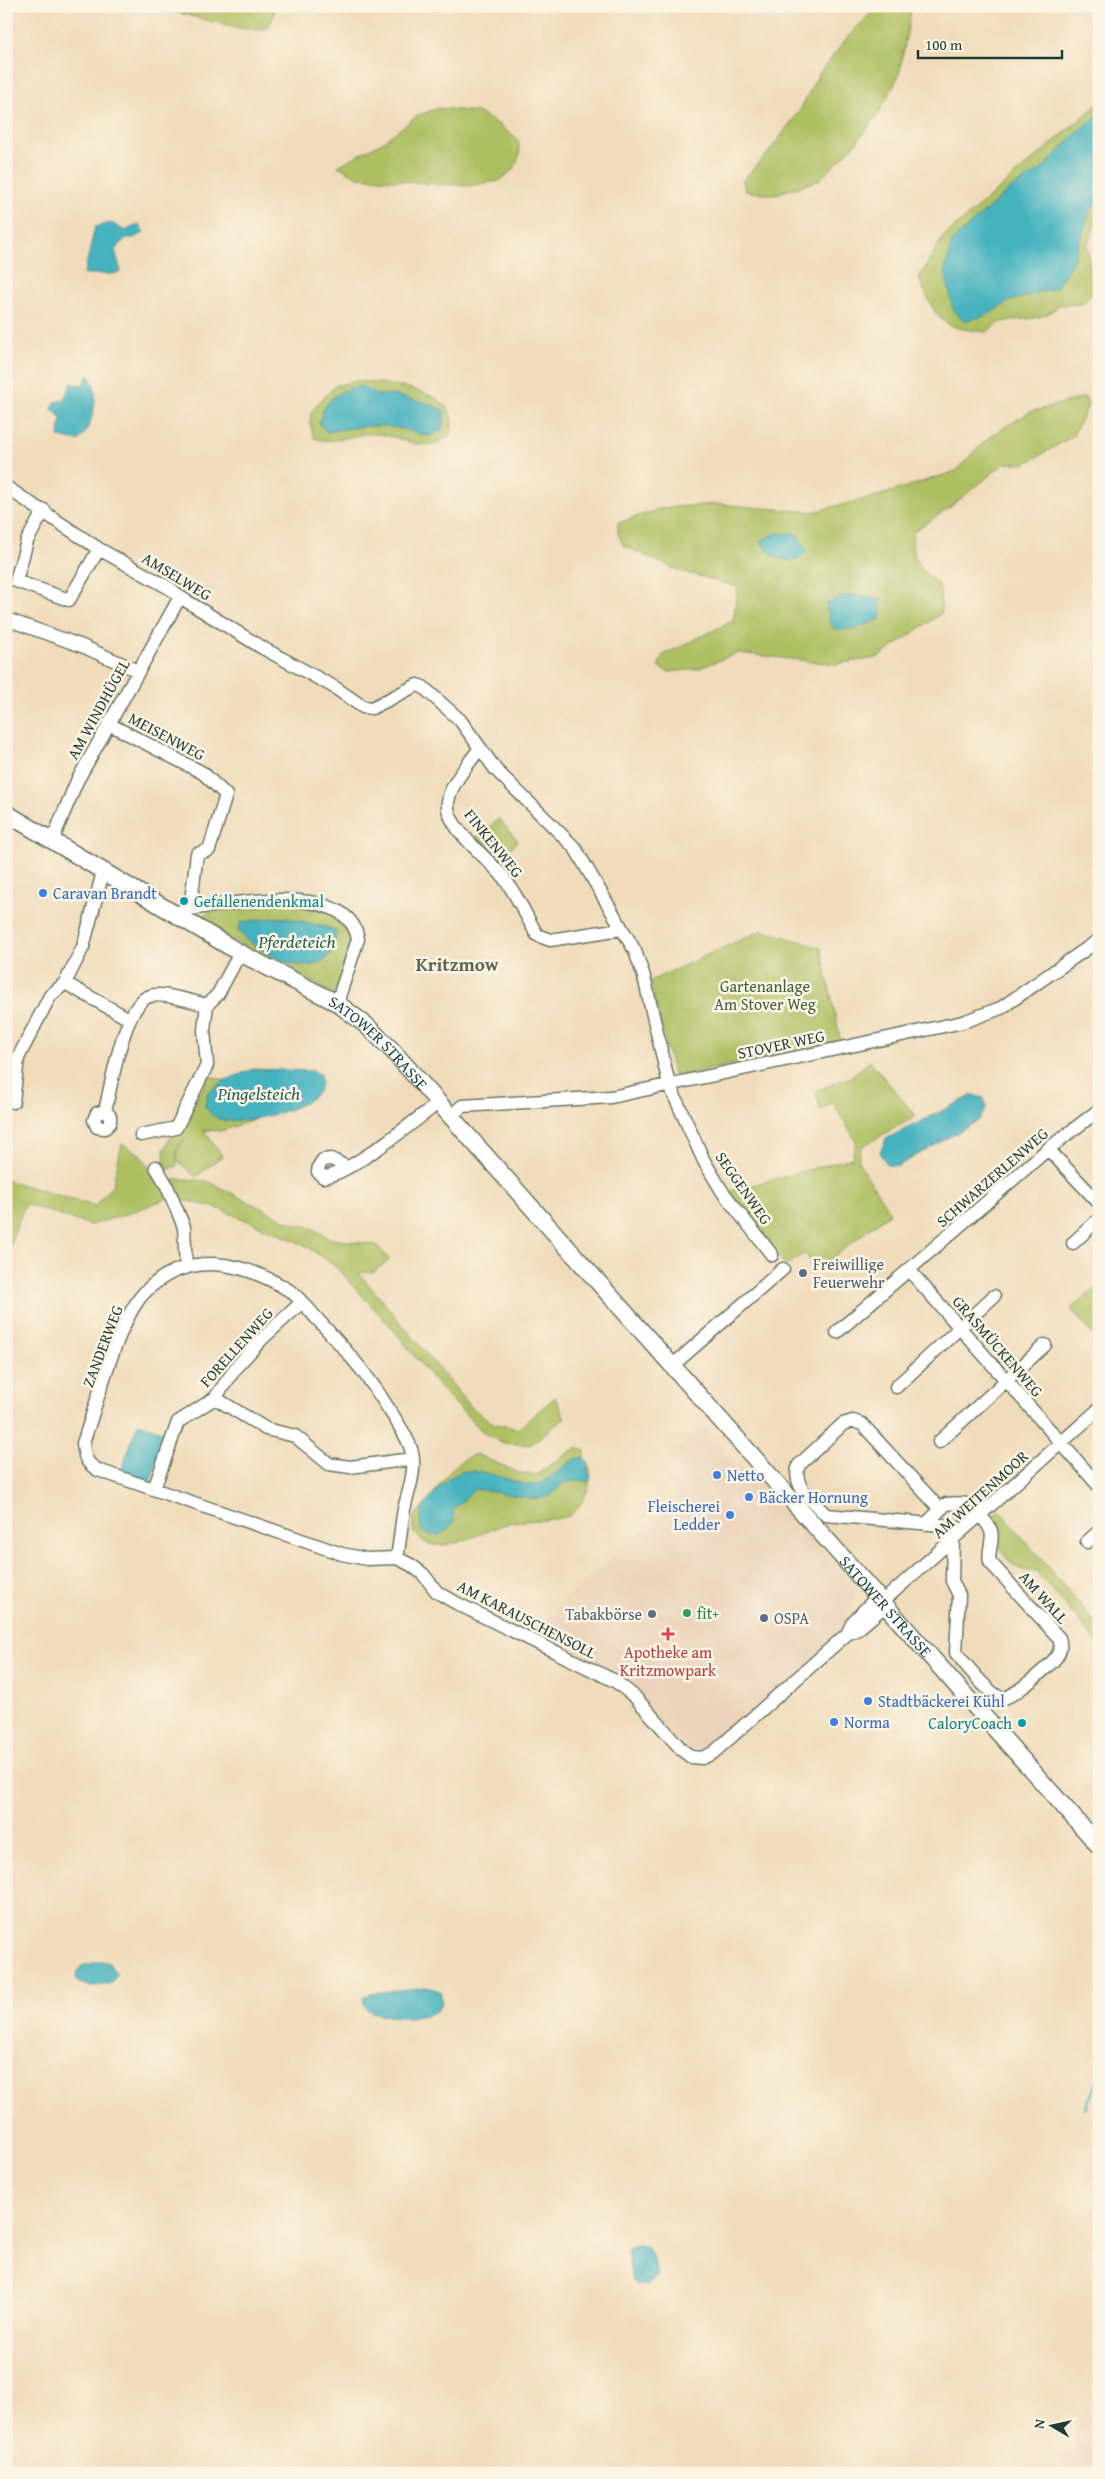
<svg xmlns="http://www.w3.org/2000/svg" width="1105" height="2479" font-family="'Gentium Book Plus',serif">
	<rect width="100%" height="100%" fill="#fcf5e5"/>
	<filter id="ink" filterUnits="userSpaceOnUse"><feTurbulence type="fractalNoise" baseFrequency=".02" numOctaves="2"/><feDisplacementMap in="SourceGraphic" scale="10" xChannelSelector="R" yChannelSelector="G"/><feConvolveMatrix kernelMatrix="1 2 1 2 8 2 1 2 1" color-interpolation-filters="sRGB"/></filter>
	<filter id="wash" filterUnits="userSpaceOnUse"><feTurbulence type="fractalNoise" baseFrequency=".0096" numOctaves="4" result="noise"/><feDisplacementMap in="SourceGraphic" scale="20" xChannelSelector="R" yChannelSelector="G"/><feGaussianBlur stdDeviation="1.12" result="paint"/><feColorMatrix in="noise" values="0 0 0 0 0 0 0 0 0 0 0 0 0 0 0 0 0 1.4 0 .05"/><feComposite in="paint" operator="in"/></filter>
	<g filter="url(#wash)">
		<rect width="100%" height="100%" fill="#f0dcba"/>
		<!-- built -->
		<path fill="#ebd3b9" d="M703 1427 741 1470 764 1487 854 1588 856 1598 831 1649 713 1753 691 1757 635 1697 524 1637 681 1496 655 1469Z
			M1099 2410V2473H1060L1082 2413Z"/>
		<!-- green -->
		<path fill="#afc064" stroke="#677e4c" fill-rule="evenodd" d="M153 6H275C274 15 273 25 263 29 250 35 173 10 153 6Z
			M878 6H912L899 75 876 118 851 149 819 180 773 195 745 191 743 180 769 152 800 110 818 75 850 34Z
			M1099 103V214L1087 245 1093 293 1083 304 1059 305C1040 325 1022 315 1000 323 995 324 991 329 987 332 939 328 937 321 919 278L943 237Z
			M438 108 477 112 498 124 518 140 520 154 514 169 499 181 467 186 436 184 358 177 338 166 384 141 417 116Z
			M357 381C381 383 449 388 452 420 453 424 451 431 450 435 424 457 403 435 376 434 353 432 336 446 314 438L310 423 311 413 318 403 335 386Z
			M1085 397 1088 405 1073 436 1025 464 1005 463 949 508 913 532C910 559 919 569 939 585L942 613 877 658 835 664 738 653 697 669 669 672 658 667 663 655 733 621 738 587 677 570 624 546 618 534V523L662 508 716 504 812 512 881 495 956 471 990 436 1030 412Z
			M499 819 518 841 493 865 470 843Z
			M282 903 333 912 348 924 354 939 336 991 332 993 199 922V918L210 912ZM272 918H287L331 928 336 932 326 960C297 974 271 953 245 939Z
			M762 930 821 948 841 1042 674 1077 650 981Z
			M870 1061 916 1116 861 1147 858 1161 890 1213 817 1270 805 1253 786 1266 727 1192 852 1158 856 1141 833 1103 820 1110 816 1091 850 1077Z
			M209 1076 226 1080 208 1093 223 1120 256 1119 221 1131 204 1130 222 1156 196 1177 178 1161 177 1150 186 1138 176 1149 177 1166 165 1171 164 1150 171 1136 182 1126Z
			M122 1144 140 1154 159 1184 179 1179 207 1181 289 1222 312 1228 331 1239 377 1245 389 1260 374 1272 359 1273 472 1408 493 1423 518 1429 555 1397 565 1418 530 1445 504 1443 485 1434 442 1390 392 1328 334 1265 305 1245 217 1208 171 1197 124 1215 91 1225 25 1204 6 1257V1180L95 1206 113 1184Z
			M1099 1285V1342L1071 1309Z
			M578 1448 585 1451 584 1458C598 1473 586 1504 570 1515 561 1521 526 1520 513 1522 488 1528 461 1547 435 1545 424 1544 420 1539 413 1532V1517C436 1498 446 1463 476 1454L519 1473 536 1475 572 1450Z
			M999 1510 1099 1627V1645L1036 1571C1014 1571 1012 1565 1000 1549L1002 1528 994 1515Z"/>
		<!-- water -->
		<path fill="#44b2bf" stroke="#32787a" d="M1099 114V201L1091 209 1073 261 1056 288 1010 301 987 315 964 321 953 309 945 270 952 241 1011 188 1041 170 1075 134Z
			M111 223 125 231 139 224 144 233 133 238H126L115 250 121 272 112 274H84L95 227Z
			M88 375C103 389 92 430 78 441L59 437 61 418 52 409 55 402 64 400 72 382 75 385 84 384Z
			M360 386 378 395H394L430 404 445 411 442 430 429 436C419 434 408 430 398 428 374 423 350 428 327 432L319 424C324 399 336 392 360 386Z
			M777 533 797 534 807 551C790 570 772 558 760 541Z
			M856 595 881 600 880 619 853 630 835 629 830 623 826 604 842 596Z
			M272 918H287L331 929 336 932C336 940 334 944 331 951 314 985 254 951 238 930L241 922Z
			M253 1069 313 1071 320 1074C321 1080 322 1087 318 1092 302 1111 246 1124 222 1120 214 1118 210 1113 205 1106L208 1092 226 1080Z
			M973 1095 984 1098 986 1109 979 1120 898 1166 887 1165 880 1152 886 1139Z
			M138 1423 168 1433 150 1482 121 1471Z
			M578 1458H584L589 1463 588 1471 591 1477 588 1482 580 1480 565 1482 550 1496 537 1499 475 1489 453 1510 454 1522C443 1535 438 1539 422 1532 417 1515 422 1509 433 1495 459 1462 474 1469 510 1480 515 1481 523 1485 528 1485 549 1486 561 1464 578 1458Z
			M102 1961 110 1963 117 1974 112 1983C101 1986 88 1988 78 1982L76 1976 81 1966Z
			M427 1987 440 1991C442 1998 443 2003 438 2009 427 2021 383 2018 370 2011 365 2008 364 2004 363 1998L371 1993Z
			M638 2245C653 2246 654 2262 658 2275L647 2285H636L632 2281 627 2250 632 2246Z"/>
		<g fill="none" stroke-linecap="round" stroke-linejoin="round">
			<!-- stream -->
			<path stroke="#44b2bf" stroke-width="3" d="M1085 2109 1099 2077"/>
		</g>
	</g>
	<g filter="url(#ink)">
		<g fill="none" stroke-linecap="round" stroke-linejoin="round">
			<defs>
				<path id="minor" d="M6 487 99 549 171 589 180 597 261 647 334 687 363 707 372 708 417 685 423 687 460 720 496 770 575 848 635 951 644 977 669 1084 704 1161 722 1191 772 1255
					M44 510 27 541 16 581 69 600 99 549
					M6 619 82 646 138 671
					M109 724 203 773 226 795 209 850 197 854 190 909
					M479 749C469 764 450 784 448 802 444 827 490 859 504 878 517 895 526 916 537 935L550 940 621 929
					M52 841 77 781 180 597
					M174 914 183 910C224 905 348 879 358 939L337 1003
					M65 983 129 1019
					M13 1102 18 1058 50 996 65 983 83 947 103 872
					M105 1111C111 1087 124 1003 150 996 163 992 193 1002 207 1005L218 994 240 953
					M105 1111 110 1116V1123L105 1128 97 1127 94 1120 97 1113Z
					M450 1117 462 1106 611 1097 963 1022 1001 1008 1099 940
					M141 1135 176 1128 207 1065 204 1030 207 1005
					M1048 1149 1099 1203
					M156 1167 166 1184 184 1227 186 1268
					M347 1167 331 1159 323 1160 319 1166 318 1172 323 1177C347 1176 416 1120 438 1103
					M1073 1243 1099 1219
					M910 1271 1099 1486
					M837 1332 1048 1149 1099 1110
					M672 1366 783 1269
					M896 1387 994 1296
					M215 1398 266 1429 295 1436 329 1464 350 1467 412 1459
					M939 1442 1045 1345
					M154 1489 178 1422 215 1398 238 1365 263 1338 302 1302
					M940 1509 862 1424 853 1421 843 1424 799 1465C791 1486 812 1500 826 1515L955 1526 961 1532
					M926 1524 946 1504C952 1504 961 1502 966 1504 974 1508 988 1522 991 1531 994 1542 987 1551 990 1562L1059 1638C1061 1644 1061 1650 1057 1656 1051 1665 1013 1698 1003 1698 990 1697 965 1663 956 1653L959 1595 952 1581 953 1539
					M1087 1542 1099 1531
					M397 1558C400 1542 401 1525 404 1509 409 1489 418 1467 410 1446 403 1429 391 1413 381 1397 363 1369 342 1346 319 1321 310 1311 301 1299 290 1291 243 1261 187 1249 144 1293 117 1322 97 1404 83 1443 84 1457 86 1463 98 1470L342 1554 367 1559 397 1558 411 1565 423 1574 437 1592 458 1604 615 1681 635 1697 682 1750 691 1757 702 1758 713 1753 847 1634 858 1629 885 1606
					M882 1602 1099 1409
					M847 1634 853 1622 877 1597"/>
				<g id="major">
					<path id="s1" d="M6 813 240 953 337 1003 366 1025 391 1049 1099 1846"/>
				</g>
			</defs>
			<!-- minor casing -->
			<use href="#minor" stroke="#687563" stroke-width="15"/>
			<!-- major casing -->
			<use href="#major" stroke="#687563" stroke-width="19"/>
			<!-- minor -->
			<use href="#minor" stroke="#fff" stroke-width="12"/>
			<!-- major -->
			<use href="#major" stroke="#fff" stroke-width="16"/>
		</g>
	</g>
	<!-- markers -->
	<g fill="#3f7fe0" stroke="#fcf5e5" stroke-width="2">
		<circle cx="43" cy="893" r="5"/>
		<circle cx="717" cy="1475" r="5"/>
		<circle cx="749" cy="1497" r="5"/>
		<circle cx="730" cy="1515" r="5"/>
		<circle cx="868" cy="1701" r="5"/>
		<circle cx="834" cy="1722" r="5"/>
	</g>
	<g fill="#0f9aa8" stroke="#fcf5e5" stroke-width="2">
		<circle cx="184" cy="901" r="5"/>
		<circle cx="1022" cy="1723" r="5"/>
	</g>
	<g fill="#5c6f8a" stroke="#fcf5e5" stroke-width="2">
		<circle cx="803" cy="1273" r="5"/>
		<circle cx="652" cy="1614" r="5"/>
		<circle cx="764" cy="1618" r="5"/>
	</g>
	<circle fill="#2e9e5b" stroke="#fcf5e5" stroke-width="2" cx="687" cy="1613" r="5"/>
	<path fill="#e0444e" stroke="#fcf5e5" stroke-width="2" d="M665.5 1626.5h5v5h5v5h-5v5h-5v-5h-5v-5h5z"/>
	<g text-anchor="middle" stroke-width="5" stroke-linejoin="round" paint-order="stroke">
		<!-- street labels -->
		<g font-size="16" fill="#1f3d34" stroke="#fcf5e5">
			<text transform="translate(177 576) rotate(31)" y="6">AMSELWEG</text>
			<text transform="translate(98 709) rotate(-61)" y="6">AM WINDHÜGEL</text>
			<text transform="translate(167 736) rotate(28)" y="6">MEISENWEG</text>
			<text transform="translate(494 843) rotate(51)" y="6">FINKENWEG</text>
			<text dy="6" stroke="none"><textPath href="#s1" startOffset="439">SATOWER STRASSE</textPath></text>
			<text transform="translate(781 1044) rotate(-12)" y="6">STOVER WEG</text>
			<text transform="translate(992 1177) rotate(-41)" y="6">SCHWARZERLENWEG</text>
			<text transform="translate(744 1188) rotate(55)" y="6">SEGGENWEG</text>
			<text transform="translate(102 1346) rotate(-69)" y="6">ZANDERWEG</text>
			<text transform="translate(998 1346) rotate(49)" y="6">GRASMÜCKENWEG</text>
			<text transform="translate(236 1347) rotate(-48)" y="6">FORELLENWEG</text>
			<text transform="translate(980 1494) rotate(-42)" y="6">AM WEITENMOOR</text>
			<text transform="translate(1044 1597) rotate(48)" y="6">AM WALL</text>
			<text dy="6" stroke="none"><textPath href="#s1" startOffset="1198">SATOWER STRASSE</textPath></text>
			<text transform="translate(527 1619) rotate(27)" y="6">AM KARAUSCHENSOLL</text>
		</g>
		<!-- shop labels -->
		<g font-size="16" fill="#366cbe" stroke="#fcf5e5" text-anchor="start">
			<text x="53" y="899">Caravan Brandt</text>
			<text x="727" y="1481">Netto</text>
			<text x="759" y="1503">Bäcker Hornung</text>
			<text x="720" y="1512" text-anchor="end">Fleischerei<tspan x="720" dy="18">Ledder</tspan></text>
			<text x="878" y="1707">Stadtbäckerei Kühl</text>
			<text x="844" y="1728">Norma</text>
		</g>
		<!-- culture labels -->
		<g font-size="16" fill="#0d838f" stroke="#fcf5e5" text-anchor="start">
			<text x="194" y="907">Gefallenendenkmal</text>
			<text x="1012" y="1729" text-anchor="end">CaloryCoach</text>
		</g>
		<!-- park labels -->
		<g font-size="16" fill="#435e40" stroke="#fcf5e5">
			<text x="765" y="992">Gartenanlage<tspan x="765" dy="18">Am Stover Weg</tspan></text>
		</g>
		<!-- service labels -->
		<g font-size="16" fill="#4e5e75" stroke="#fcf5e5" text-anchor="start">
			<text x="813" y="1270">Freiwillige<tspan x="813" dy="18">Feuerwehr</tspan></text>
			<text x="642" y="1620" text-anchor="end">Tabakbörse</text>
			<text x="774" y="1624">OSPA</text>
		</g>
		<!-- leisure labels -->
		<g font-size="16" fill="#27864d" stroke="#fcf5e5" text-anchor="start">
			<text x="697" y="1619">fit+</text>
		</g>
		<!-- health labels -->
		<g font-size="16" fill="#be3a42" stroke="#fcf5e5">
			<text x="668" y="1658">Apotheke am<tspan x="668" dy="18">Kritzmowpark</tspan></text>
		</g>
		<!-- water labels -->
		<g font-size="18" font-style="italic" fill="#2a605e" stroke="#fcf5e5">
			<text x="297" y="948">Pferdeteich</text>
			<text x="259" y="1100">Pingelsteich</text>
		</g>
		<!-- quarter labels -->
		<g font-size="19" font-weight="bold" fill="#606551" stroke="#fcf5e5">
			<text x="457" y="971">Kritzmow</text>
		</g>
	</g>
	<!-- margin -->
	<rect width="1105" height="2479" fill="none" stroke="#fcf5e5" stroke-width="25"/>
	<!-- north arrow -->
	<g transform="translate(1052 2426) rotate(279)" stroke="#fcf5e5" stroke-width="4" paint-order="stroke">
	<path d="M0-4L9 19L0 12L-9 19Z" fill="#1f3d34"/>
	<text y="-8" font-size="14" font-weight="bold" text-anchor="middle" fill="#1f3d34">N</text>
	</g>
	<!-- scale -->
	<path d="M918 50v8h144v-8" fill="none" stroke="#1f3d34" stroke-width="2.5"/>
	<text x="925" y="50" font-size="15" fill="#1f3d34" stroke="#fcf5e5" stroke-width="4" paint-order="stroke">100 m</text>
</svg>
